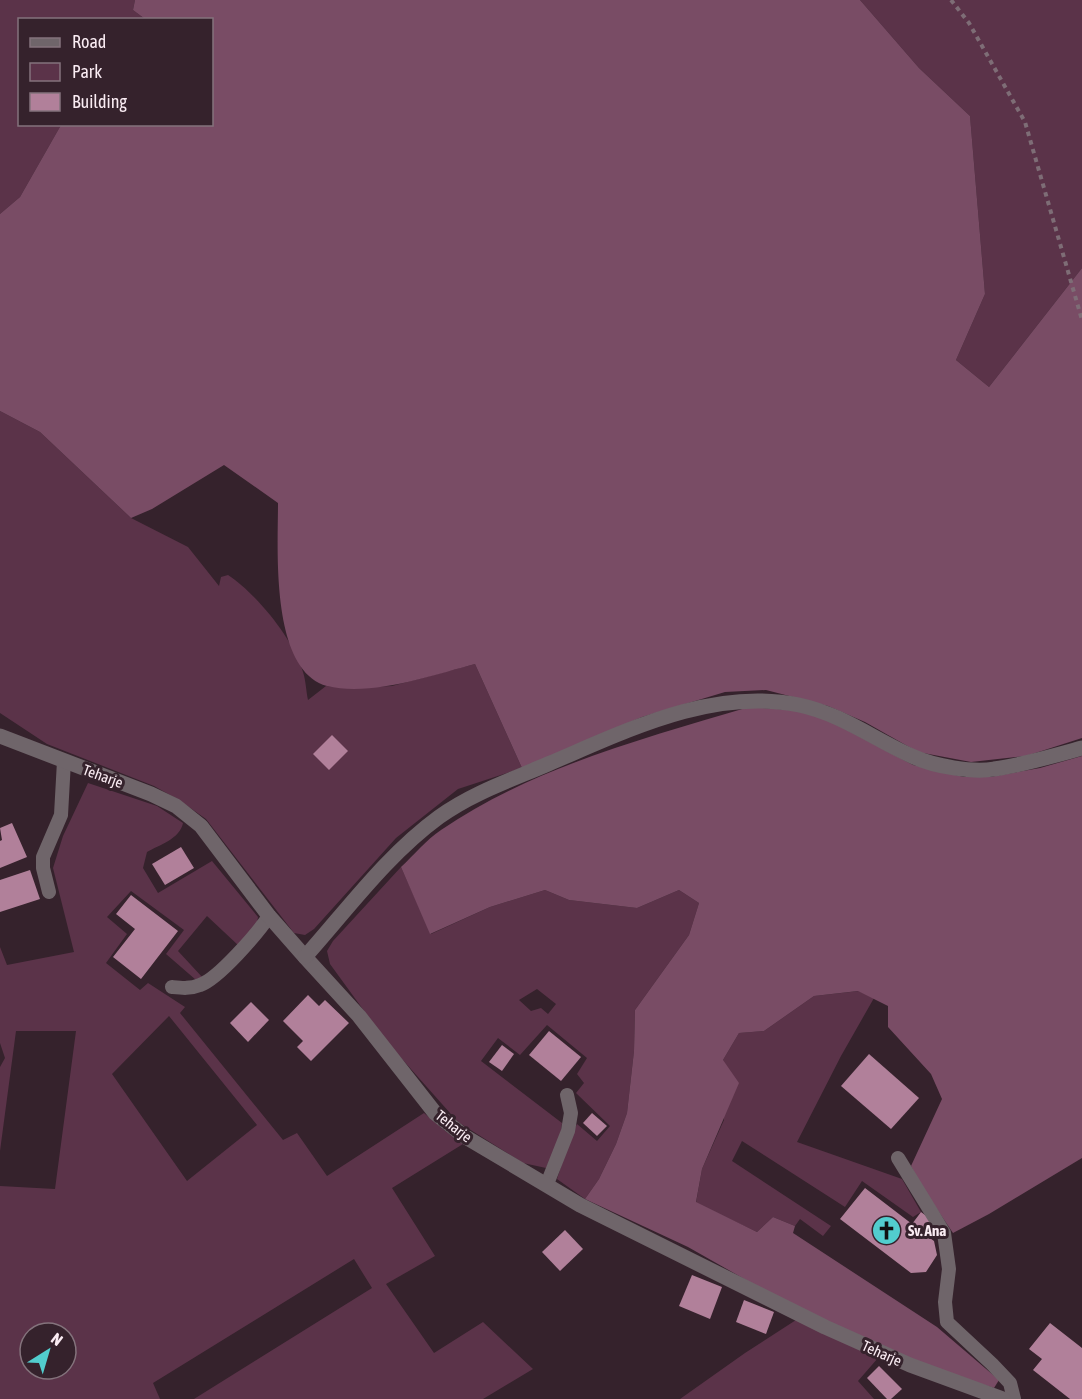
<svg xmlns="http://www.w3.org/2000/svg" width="1082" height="1399" viewBox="0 0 1082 1399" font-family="'Asap Condensed',sans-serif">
	<rect width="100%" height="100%" fill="#35222c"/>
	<g fill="#5b3349" fill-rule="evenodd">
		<polygon points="0,0 135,0 133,10 145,19 20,20 20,124 61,125 20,197 0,214"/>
		<polygon points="860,0 1082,0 1082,268 989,387 956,360 985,294 970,116 919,68"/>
		<path d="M 0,411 L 40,432 L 131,518 L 188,547 L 219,586 L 221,577 L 228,575 C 256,593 294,640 303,672 C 306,681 306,691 308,700 L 326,686 L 351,688 L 392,686 L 475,664 L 522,768 L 458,789 L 396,838 L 314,929 L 305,935 L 294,933 L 206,819 L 179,800 L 154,786 L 47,744 L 0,713 Z"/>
		<path d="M 88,783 L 157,806 L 183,823 C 180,839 159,845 147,852 L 143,868 L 158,893 L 212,861 L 258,917 L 256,928 L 239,946 L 207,916 L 178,951 L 203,978 L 196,980 L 166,954 L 184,930 L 131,891 L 107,917 L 127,934 L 106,963 L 140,990 L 148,983 L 185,1007 L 180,1013 L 283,1140 L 297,1133 L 327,1176 L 424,1113 L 444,1130 L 463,1144 L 392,1188 L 435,1256 L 386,1284 L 434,1353 L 483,1322 L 533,1369 L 483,1399 L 194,1399 L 372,1288 L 354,1259 L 153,1383 L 160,1399 L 0,1399 L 0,1186 L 55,1189 L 76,1031 L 16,1031 L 0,1151 L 0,1067 L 5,1058 L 0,1043 L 0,947 L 7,965 L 74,952 L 53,868 L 63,836 ZM 169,1016 L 257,1125 L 187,1181 L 112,1074 ZM 30,1333 L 66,1333 L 66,1369 L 30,1369 Z"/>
		<path d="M 401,867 L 431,934 L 490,907 L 545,890 L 569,900 L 637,908 L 679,890 L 699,903 L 689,935 L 635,1010 L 634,1051 L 627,1113 L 616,1144 L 599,1179 L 585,1199 L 557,1179 L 572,1133 L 577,1124 L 597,1141 L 610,1126 L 576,1093 L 584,1083 L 577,1074 L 587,1058 L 547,1025 L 520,1055 L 498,1038 L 481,1061 L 562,1123 L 560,1139 L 546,1168 L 523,1163 L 458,1122 L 386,1041 L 330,964 L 327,951 L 333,941 ZM 537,989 L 556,1004 L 548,1014 L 541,1008 L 531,1011 L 519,1000 Z"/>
		<polygon points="859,991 874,998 841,1056 797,1142 902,1179 921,1212 913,1217 862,1181 845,1207 742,1141 732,1161 831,1226 823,1236 800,1219 795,1226 773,1217 757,1232 696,1203 702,1169 724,1120 723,1060 739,1033 764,1031 814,996"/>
		<polygon points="796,1320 878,1358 858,1381 874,1399 680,1399 745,1353"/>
	</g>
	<g fill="#794c65">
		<path d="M 135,0 L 860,0 L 919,68 L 970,116 L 985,294 L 956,360 L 989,387 L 1082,268 L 1082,738 L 1026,756 L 971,762 L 918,752 L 865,722 L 828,706 L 766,690 L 725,692 L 642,717 L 522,768 L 475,664 C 433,675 371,697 327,686 C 270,670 278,549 278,503 L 224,465 L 152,509 L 131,518 L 40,432 L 0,411 L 0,214 L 20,197 L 61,125 L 212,124 L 212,20 L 145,19 L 133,10 Z"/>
		<path d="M 749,707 L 792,710 L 819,715 L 913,765 L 964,777 L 990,777 L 1040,768 L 1082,756 L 1082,1158 L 989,1214 L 953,1233 L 920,1184 L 911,1166 L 942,1099 L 931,1074 L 888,1027 L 888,1006 L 858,991 L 814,996 L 764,1031 L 739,1033 L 723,1060 L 739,1083 L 702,1169 L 696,1202 L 757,1232 L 773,1217 L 795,1226 L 793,1233 L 937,1327 L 999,1380 L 994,1388 L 949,1374 L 871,1343 L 762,1289 L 688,1247 L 585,1199 L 599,1179 L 616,1144 L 627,1113 L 634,1051 L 635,1010 L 689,935 L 699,903 L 679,890 L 637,908 L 569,900 L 545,890 L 490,907 L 430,934 L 401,867 C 414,855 426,840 441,830 C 531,768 645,738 749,707 Z"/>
	</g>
	<g fill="#b1809a">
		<polygon points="332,735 348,751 329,770 313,754"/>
		<polygon points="12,823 27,857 0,868 0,841 2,840 0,828"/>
		<polygon points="181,847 194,868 165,885 152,864"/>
		<polygon points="30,870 40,899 0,912 0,880"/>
		<polygon points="131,895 178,931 141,979 113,957 135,929 116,914"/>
		<polygon points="308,995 319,1006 325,1000 349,1023 311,1061 297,1047 303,1041 283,1021"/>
		<polygon points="251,1002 269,1020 248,1042 230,1023"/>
		<polygon points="549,1031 581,1057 561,1081 529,1055"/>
		<polygon points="502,1045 514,1054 502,1071 489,1062"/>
		<polygon points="869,1054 919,1098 891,1129 841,1086"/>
		<polygon points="592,1113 607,1126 597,1136 583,1123"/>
		<polygon points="865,1188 912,1224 921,1212 936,1223 927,1236 934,1241 937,1255 926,1272 911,1273 840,1219"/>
		<polygon points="565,1230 583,1249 560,1271 542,1252"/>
		<polygon points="692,1275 722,1287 710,1319 679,1306"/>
		<polygon points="744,1300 774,1312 766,1334 736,1322"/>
		<polygon points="1050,1323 1082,1348 1082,1399 1070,1399 1033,1370 1042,1359 1029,1349"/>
		<polygon points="879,1366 902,1389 891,1399 887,1399 867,1378"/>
	</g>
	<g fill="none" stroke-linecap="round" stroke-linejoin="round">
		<polyline stroke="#7e6d76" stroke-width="4" stroke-dasharray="4.5 4.5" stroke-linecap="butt" points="951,0 969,23 1025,122 1082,320"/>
		<g stroke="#6f656a" stroke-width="14">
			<polyline points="49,892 43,868 43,857 61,815 64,761"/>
			<path d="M 172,987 C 182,988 190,989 200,985 C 218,979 258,933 269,916"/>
			<polyline points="898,1158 944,1233 949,1269 945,1302 947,1322 992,1364 1010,1383 1014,1399"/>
			<polyline points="547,1184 568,1131 571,1113 567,1095"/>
		</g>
		<g stroke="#6f656a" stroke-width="15">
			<polyline points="0,736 151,794 176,806 201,826 269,916 305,957 359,1016 435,1113 464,1136 580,1205 825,1327 910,1365 1003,1399"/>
			<path d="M 305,957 C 347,910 387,855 439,817 C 472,793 511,780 548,764 C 626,731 712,687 799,705 C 842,714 875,740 914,757 C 934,766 973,773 994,769 C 1023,765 1053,756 1082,748"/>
		</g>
	</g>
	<defs>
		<symbol id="church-disc" viewBox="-11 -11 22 22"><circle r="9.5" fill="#52cdce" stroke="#35222c"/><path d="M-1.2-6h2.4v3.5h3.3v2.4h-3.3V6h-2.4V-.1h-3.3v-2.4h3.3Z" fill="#111"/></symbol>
	</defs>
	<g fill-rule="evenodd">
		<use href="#church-disc" x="870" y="1214" width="33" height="33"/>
	</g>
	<g text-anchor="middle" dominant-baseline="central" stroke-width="6" stroke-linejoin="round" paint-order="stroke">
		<g font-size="15" fill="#faecf3" stroke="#35222c">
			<text transform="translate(103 776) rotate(20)">Teharje</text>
			<text transform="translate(454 1126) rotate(38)">Teharje</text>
			<text transform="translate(882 1353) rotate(24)">Teharje</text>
		</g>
		<g font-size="15" font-weight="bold" fill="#faecf3" stroke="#35222c" text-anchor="start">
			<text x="908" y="1230">Sv. Ana</text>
		</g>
	</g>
	<rect x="18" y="18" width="195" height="108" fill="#35222c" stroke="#84737c" stroke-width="1.5"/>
	<rect x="30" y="38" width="30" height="9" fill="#6f656a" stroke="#84737c" stroke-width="1.5"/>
	<text x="72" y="48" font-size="18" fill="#faecf3">Road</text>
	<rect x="30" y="63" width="30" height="18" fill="#5b3349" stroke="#84737c" stroke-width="1.5"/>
	<text x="72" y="78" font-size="18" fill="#faecf3">Park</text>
	<rect x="30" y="93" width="30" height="18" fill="#b1809a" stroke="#84737c" stroke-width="1.5"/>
	<text x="72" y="108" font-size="18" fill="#faecf3">Building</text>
	<g transform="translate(48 1351) rotate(37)"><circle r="28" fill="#35222c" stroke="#84737c" stroke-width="1.5"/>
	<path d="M0-4.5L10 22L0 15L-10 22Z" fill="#52cdce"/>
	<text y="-9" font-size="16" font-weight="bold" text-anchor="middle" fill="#faecf3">N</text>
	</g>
</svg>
